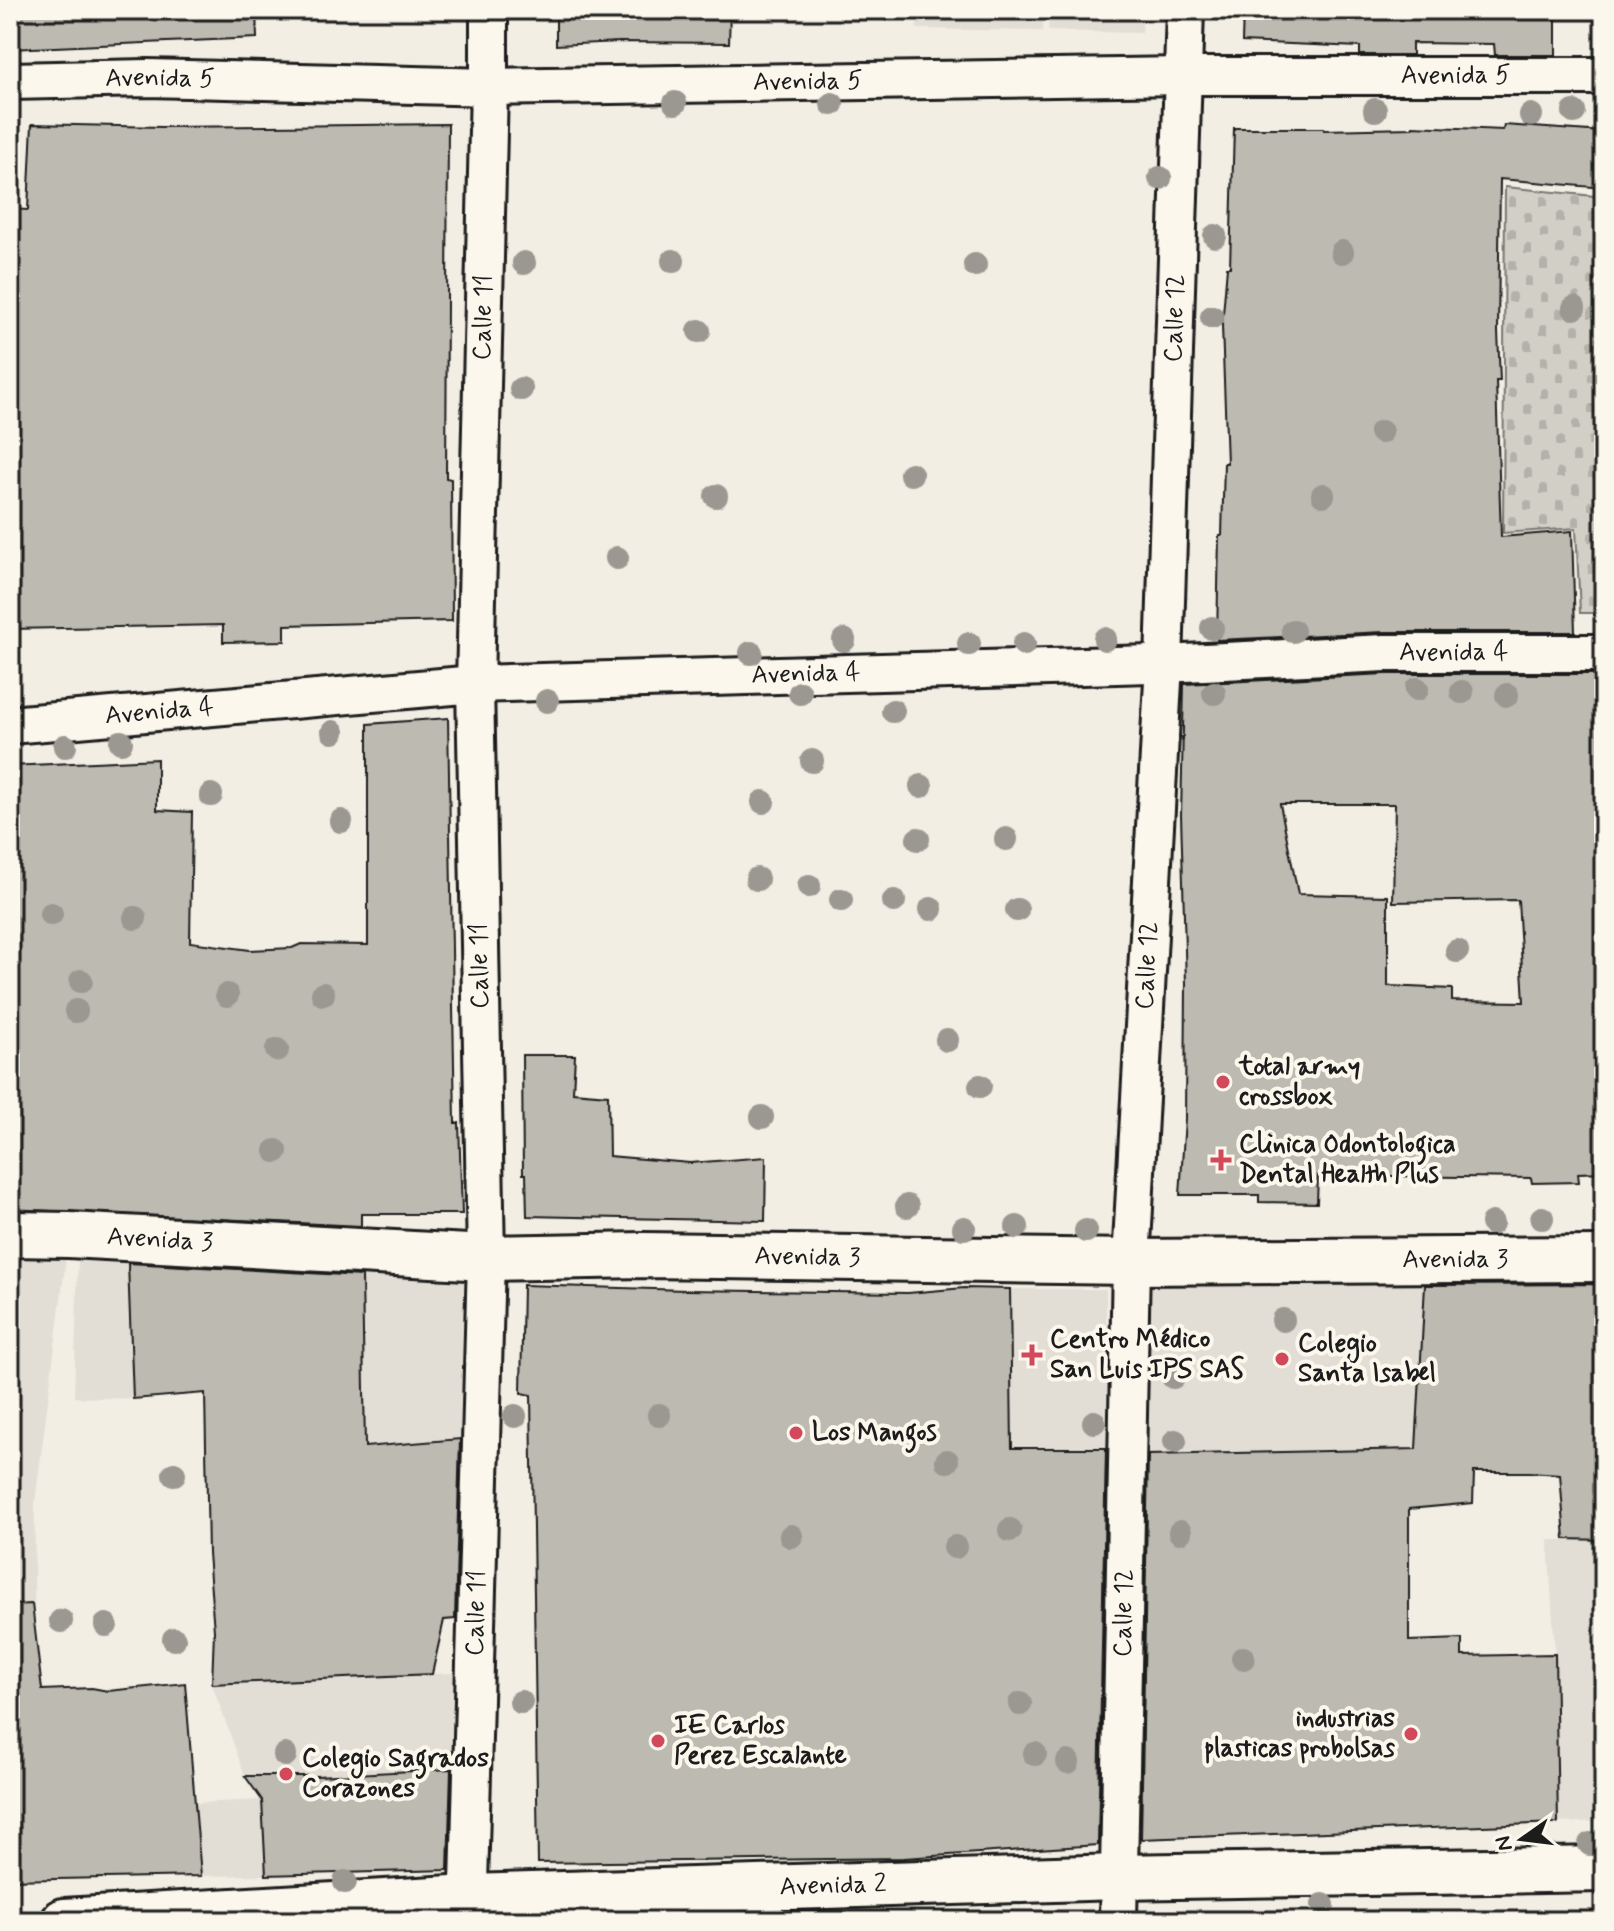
<svg xmlns="http://www.w3.org/2000/svg" width="1614" height="1931" viewBox="0 0 1614 1931" font-family="Mynerve,sans-serif">
	<defs>
		<pattern id="cemetery-stones" width="16" height="16" patternUnits="userSpaceOnUse" patternTransform="scale(2)"><rect width="16" height="16" fill="#d2cfc6"/><path d="M2 7V4a2 2 0 0 1 4 0v3zM10 15v-3a2 2 0 0 1 4 0v3z" fill="#b4b1aa"/></pattern>
	</defs>
	<rect width="100%" height="100%" fill="#f2eee4"/>
	<filter id="ink" filterUnits="userSpaceOnUse"><feTurbulence type="fractalNoise" baseFrequency=".0125" numOctaves="2"/><feDisplacementMap in="SourceGraphic" scale="16" xChannelSelector="R" yChannelSelector="G"/><feConvolveMatrix kernelMatrix="1 2 1 2 8 2 1 2 1" color-interpolation-filters="sRGB"/></filter>
	<g filter="url(#ink)">
		<g fill="#e2ded5">
			<polygon points="917,10 1044,10 1043,31 917,29"/>
			<polygon points="1049,10 1143,10 1142,33 1048,31"/>
			<polygon points="69,1235 35,1503 34,1614 10,1615 10,1241"/>
			<polygon points="78,1260 128,1260 133,1399 74,1397"/>
			<polygon points="1147,1266 1425,1269 1416,1449 1138,1455"/>
			<polygon points="464,1268 460,1439 365,1447 362,1273"/>
			<polygon points="1010,1289 1106,1289 1107,1448 989,1448 1011,1421"/>
			<polygon points="1548,1540 1604,1540 1604,1821 1558,1823 1555,1654"/>
			<polygon points="455,1673 452,1769 316,1776 245,1776 212,1684"/>
			<polygon points="262,1800 266,1875 201,1876 195,1803"/>
		</g>
		<polygon fill="url(#cemetery-stones)" stroke="#777671" stroke-width="2" points="1505,187 1604,197 1604,613 1580,613 1576,528 1503,533"/>
		<g fill="#bdbab1" stroke="#1c1c1c" stroke-width="2" fill-rule="evenodd">
			<polygon points="10,10 256,10 257,38 10,49"/>
			<polygon points="556,10 730,10 729,43 620,42 556,45"/>
			<polygon points="1243,10 1556,10 1556,55 1495,55 1494,44 1412,43 1412,55 1360,55 1360,47 1242,42"/>
			<polygon points="32,124 162,127 448,124 446,478 451,479 452,621 285,625 285,641 223,642 223,625 10,629 10,209 28,210"/>
			<polygon points="1504,125 1603,132 1604,188 1500,179 1498,331 1500,381 1496,381 1501,537 1572,531 1575,632 1384,632 1217,640 1219,535 1222,535 1224,463 1227,463 1222,326 1227,267 1230,267 1234,128 1324,128 1324,130 1412,128 1413,126 1503,130"/>
			<path d="M 1386,674 L 1604,674 L 1604,1172 L 1578,1173 L 1579,1182 L 1532,1183 L 1531,1178 L 1318,1175 L 1317,1203 L 1259,1202 L 1259,1195 L 1180,1195 L 1185,1119 L 1186,984 L 1181,815 L 1184,684 ZM 1280,804 L 1395,804 L 1393,902 L 1518,900 L 1524,1002 L 1452,1001 L 1452,989 L 1388,986 L 1388,896 L 1298,894 Z"/>
			<polygon points="448,718 455,1123 459,1123 462,1214 361,1214 361,1226 10,1209 10,766 157,759 157,810 192,812 190,942 250,950 292,948 301,944 368,945 368,724"/>
			<polygon points="522,1055 575,1055 573,1092 608,1095 609,1156 690,1163 766,1157 765,1221 527,1216 526,1174 523,1174"/>
			<polygon points="128,1263 362,1276 365,1447 460,1439 455,1619 444,1620 432,1674 212,1684 214,1631 208,1553 205,1393 133,1399"/>
			<polygon points="1604,1284 1604,1540 1565,1539 1560,1474 1529,1472 1474,1472 1473,1503 1409,1509 1409,1641 1462,1639 1462,1656 1555,1654 1558,1823 1141,1839 1148,1455 1416,1449 1425,1285"/>
			<polygon points="523,1285 686,1290 908,1293 964,1288 1010,1289 1012,1448 1106,1448 1098,1845 904,1858 538,1863 531,1395 521,1393"/>
			<polygon points="32,1604 42,1690 92,1688 108,1691 185,1683 201,1876 10,1880 10,1605"/>
			<polygon points="451,1769 448,1870 266,1875 262,1800 245,1776 316,1776"/>
		</g>
		<g fill="none" stroke-linecap="round" stroke-linejoin="round">
			<defs>
				<g id="street">
					<path id="s1" d="M 10,81 L 148,78 L 489,87 L 1183,76 L 1604,76"/>
					<path id="s2" d="M 10,725 L 475,684 L 1184,663 L 1385,653 L 1604,653"/>
					<path id="s3" d="M 468,1921 L 486,1258 L 475,684 L 489,87 L 489,10"/>
					<path id="s4" d="M 1118,1921 L 1131,1262 L 1164,663 L 1185,10"/>
				</g>
				<g id="secondary">
					<path id="s5" d="M 10,1234 L 69,1235 L 486,1258 L 644,1255 L 1131,1262 L 1604,1259"/>
					<path id="s6" d="M 64,1921 L 469,1897 L 1118,1877 L 1604,1869"/>
				</g>
			</defs>
			<use href="#street" stroke="#1c1c1c" stroke-width="42"/>
			<use href="#secondary" stroke="#1c1c1c" stroke-width="50"/>
			<use href="#street" stroke="#fbf7ec" stroke-width="36"/>
			<use href="#secondary" stroke="#fbf7ec" stroke-width="44"/>
		</g>
		<g fill="#9b9892">
			<circle cx="675" cy="103" r="12"/>
			<circle cx="832" cy="104" r="12"/>
			<circle cx="1375" cy="110" r="12"/>
			<circle cx="1574" cy="112" r="12"/>
			<circle cx="1531" cy="115" r="12"/>
			<circle cx="1160" cy="178" r="12"/>
			<circle cx="1215" cy="236" r="12"/>
			<circle cx="1342" cy="252" r="12"/>
			<circle cx="673" cy="261" r="12"/>
			<circle cx="524" cy="263" r="12"/>
			<circle cx="975" cy="265" r="12"/>
			<circle cx="1574" cy="308" r="12"/>
			<circle cx="1212" cy="317" r="12"/>
			<circle cx="699" cy="331" r="12"/>
			<circle cx="521" cy="389" r="12"/>
			<circle cx="1381" cy="432" r="12"/>
			<circle cx="911" cy="474" r="12"/>
			<circle cx="1323" cy="495" r="12"/>
			<circle cx="716" cy="496" r="12"/>
			<circle cx="617" cy="558" r="12"/>
			<circle cx="1212" cy="628" r="12"/>
			<circle cx="1293" cy="631" r="12"/>
			<circle cx="1105" cy="639" r="12"/>
			<circle cx="844" cy="640" r="12"/>
			<circle cx="969" cy="644" r="12"/>
			<circle cx="1024" cy="644" r="12"/>
			<circle cx="751" cy="653" r="12"/>
			<circle cx="1417" cy="689" r="12"/>
			<circle cx="1462" cy="692" r="12"/>
			<circle cx="800" cy="693" r="12"/>
			<circle cx="1214" cy="693" r="12"/>
			<circle cx="1507" cy="695" r="12"/>
			<circle cx="547" cy="701" r="12"/>
			<circle cx="893" cy="711" r="12"/>
			<circle cx="333" cy="732" r="12"/>
			<circle cx="121" cy="742" r="12"/>
			<circle cx="65" cy="746" r="12"/>
			<circle cx="812" cy="761" r="12"/>
			<circle cx="921" cy="786" r="12"/>
			<circle cx="211" cy="795" r="12"/>
			<circle cx="763" cy="802" r="12"/>
			<circle cx="341" cy="821" r="12"/>
			<circle cx="918" cy="839" r="12"/>
			<circle cx="1006" cy="839" r="12"/>
			<circle cx="757" cy="879" r="12"/>
			<circle cx="809" cy="886" r="12"/>
			<circle cx="841" cy="900" r="12"/>
			<circle cx="894" cy="901" r="12"/>
			<circle cx="931" cy="909" r="12"/>
			<circle cx="1017" cy="910" r="12"/>
			<circle cx="51" cy="914" r="12"/>
			<circle cx="135" cy="918" r="12"/>
			<circle cx="1457" cy="951" r="12"/>
			<circle cx="81" cy="981" r="12"/>
			<circle cx="323" cy="994" r="12"/>
			<circle cx="227" cy="995" r="12"/>
			<circle cx="76" cy="1011" r="12"/>
			<circle cx="947" cy="1040" r="12"/>
			<circle cx="277" cy="1050" r="12"/>
			<circle cx="980" cy="1086" r="12"/>
			<circle cx="762" cy="1117" r="12"/>
			<circle cx="276" cy="1151" r="12"/>
			<circle cx="907" cy="1206" r="12"/>
			<circle cx="1542" cy="1218" r="12"/>
			<circle cx="1492" cy="1223" r="12"/>
			<circle cx="1017" cy="1227" r="12"/>
			<circle cx="964" cy="1228" r="12"/>
			<circle cx="1086" cy="1231" r="12"/>
			<circle cx="1283" cy="1320" r="12"/>
			<circle cx="1173" cy="1377" r="12"/>
			<circle cx="659" cy="1415" r="12"/>
			<circle cx="515" cy="1416" r="12"/>
			<circle cx="1094" cy="1422" r="12"/>
			<circle cx="1175" cy="1441" r="12"/>
			<circle cx="947" cy="1461" r="12"/>
			<circle cx="174" cy="1474" r="12"/>
			<circle cx="1010" cy="1530" r="12"/>
			<circle cx="1180" cy="1532" r="12"/>
			<circle cx="791" cy="1536" r="12"/>
			<circle cx="955" cy="1547" r="12"/>
			<circle cx="61" cy="1621" r="12"/>
			<circle cx="106" cy="1625" r="12"/>
			<circle cx="174" cy="1639" r="12"/>
			<circle cx="1243" cy="1658" r="12"/>
			<circle cx="521" cy="1702" r="12"/>
			<circle cx="1020" cy="1704" r="12"/>
			<circle cx="1035" cy="1754" r="12"/>
			<circle cx="285" cy="1755" r="12"/>
			<circle cx="1068" cy="1762" r="12"/>
			<circle cx="1590" cy="1844" r="12"/>
			<circle cx="345" cy="1882" r="12"/>
			<circle cx="1323" cy="1905" r="12"/>
		</g>
	</g>
	<g fill="#d1495b" stroke="#fbf7ec" stroke-width="3">
		<circle cx="1223" cy="1082" r="8"/>
		<path d="M1217 1148h8v8h8v8h-8v8h-8v-8h-8v-8h8z"/>
		<path d="M1028 1343h8v8h8v8h-8v8h-8v-8h-8v-8h8z"/>
		<circle cx="1282" cy="1359" r="8"/>
		<circle cx="796" cy="1433" r="8"/>
		<circle cx="1411" cy="1734" r="8"/>
		<circle cx="658" cy="1741" r="8"/>
		<circle cx="286" cy="1774" r="8"/>
	</g>
	<g text-anchor="middle" dominant-baseline="central" stroke-width="8" stroke-linejoin="round" paint-order="stroke">
		<g font-size="26" fill="#1c1c1c" stroke="#fbf7ec">
			<text stroke="none"><textPath href="#s1" startOffset="1446">Avenida 5</textPath></text>
			<text stroke="none"><textPath href="#s1" startOffset="150">Avenida 5</textPath></text>
			<text stroke="none"><textPath href="#s1" startOffset="798">Avenida 5</textPath></text>
			<text stroke="none"><textPath href="#s3" startOffset="1604">Calle 11</textPath></text>
			<text stroke="none"><textPath href="#s4" startOffset="1604">Calle 12</textPath></text>
			<text stroke="none"><textPath href="#s2" startOffset="1446">Avenida 4</textPath></text>
			<text stroke="none"><textPath href="#s2" startOffset="798">Avenida 4</textPath></text>
			<text stroke="none"><textPath href="#s2" startOffset="150">Avenida 4</textPath></text>
			<text stroke="none"><textPath href="#s4" startOffset="956">Calle 12</textPath></text>
			<text transform="translate(480 966) rotate(-91)">Calle 11</text>
			<text stroke="none"><textPath href="#s5" startOffset="150">Avenida 3</textPath></text>
			<text stroke="none"><textPath href="#s5" startOffset="798">Avenida 3</textPath></text>
			<text stroke="none"><textPath href="#s5" startOffset="1446">Avenida 3</textPath></text>
			<text stroke="none"><textPath href="#s3" startOffset="308">Calle 11</textPath></text>
			<text stroke="none"><textPath href="#s4" startOffset="308">Calle 12</textPath></text>
			<text stroke="none"><textPath href="#s6" startOffset="770">Avenida 2</textPath></text>
		</g>
		<g font-size="26" font-weight="bold" fill="#1c1c1c" stroke="#fbf7ec" text-anchor="start">
			<text x="1239" y="1067">total army<tspan x="1239" dy="30">crossbox</tspan></text>
			<text x="1239" y="1145">Clinica Odontologica<tspan x="1239" dy="30">Dental Health Plus</tspan></text>
			<text x="1050" y="1340">Centro Médico<tspan x="1050" dy="30">San Luis IPS SAS</tspan></text>
			<text x="1298" y="1344">Colegio<tspan x="1298" dy="30">Santa Isabel</tspan></text>
			<text x="812" y="1433">Los Mangos</text>
			<text x="1395" y="1719" text-anchor="end">industrias<tspan x="1395" dy="30">plasticas probolsas</tspan></text>
			<text x="674" y="1726">IE Carlos<tspan x="674" dy="30">Perez Escalante</tspan></text>
			<text x="302" y="1759">Colegio Sagrados<tspan x="302" dy="30">Corazones</tspan></text>
		</g>
	</g>
	<rect width="1614" height="1931" fill="none" stroke="#fbf7ec" stroke-width="40"/>
	<rect x="20" y="20" width="1574" height="1891" fill="none" stroke="#1c1c1c" stroke-width="3" filter="url(#ink)"/>
	<g transform="translate(1522 1839) rotate(256)" stroke="#fbf7ec" stroke-width="6" paint-order="stroke">
	<path d="M0-6L14 30L0 20L-14 30Z" fill="#1c1c1c"/>
	<text y="-12" font-size="22" font-weight="bold" text-anchor="middle" fill="#1c1c1c">N</text>
	</g>
</svg>
